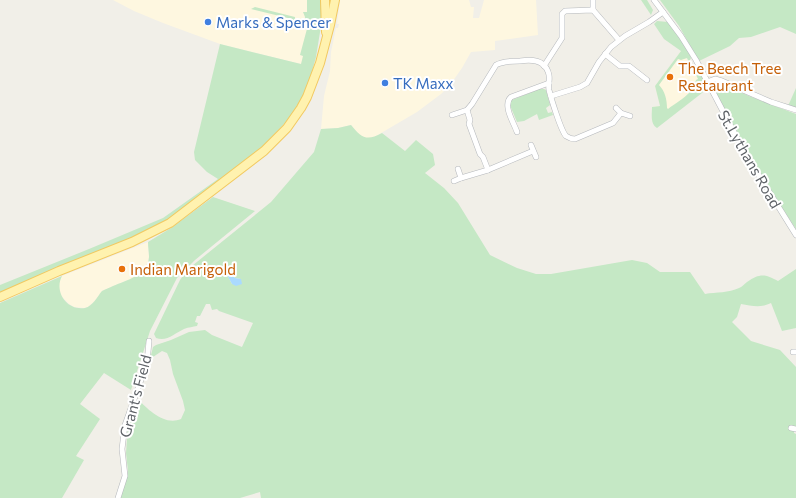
<svg xmlns="http://www.w3.org/2000/svg" width="796" height="498" viewBox="0 0 796 498" font-family="Commissioner,sans-serif">
	<rect width="100%" height="100%" fill="#f1efe8"/>
	<g fill="#fef7e0">
		<polygon points="113,0 315,0 309,66 220,44 163,23 134,11"/>
		<polygon points="340,0 469,0 471,7 474,7 473,18 479,18 484,0 536,0 538,35 495,41 495,50 471,52 462,68 450,85 441,94 417,112 376,136 371,138 366,138 359,135 351,125 338,128 321,129 324,96 330,71 331,52 336,28 338,28 339,24 337,24"/>
		<polygon points="681,51 684,54 703,87 655,126 652,120 652,107 660,106 655,86"/>
		<polygon points="148,242 149,257 148,262 142,271 130,280 125,281 102,291 95,301 88,307 84,308 74,307 69,304 61,296 59,290 59,282 62,276"/>
	</g>
	<g fill="#c5e8c5" fill-rule="evenodd">
		<polygon points="307,0 322,0 321,26 316,57 309,83 300,102 287,121 262,147 169,220 137,236 0,294 0,285 89,249 163,218 218,179 207,172 195,160 194,152 220,44 301,64 303,56 300,55 308,25 304,25 305,17 303,12 307,12"/>
		<polygon points="641,0 647,0 653,10 651,15"/>
		<polygon points="660,0 796,0 796,34 780,27 751,37 739,38 730,46 699,61 679,26"/>
		<polygon points="255,7 295,17 295,22 292,19 251,9"/>
		<path d="M 657,21 L 668,22 L 687,48 L 691,58 L 689,62 L 687,58 L 681,60 L 678,59 L 659,85 C 665,91 667,100 667,108 L 668,109 C 680,100 692,95 696,80 L 698,79 L 692,66 L 695,66 L 698,68 L 707,87 L 702,93 L 657,128 C 650,124 652,114 652,107 L 660,106 L 655,86 L 681,51 L 664,39 L 654,24 Z"/>
		<polygon points="720,83 749,96 796,114 796,229 759,173 715,91 715,85"/>
		<polygon points="796,88 796,107 788,106"/>
		<polygon points="539,89 544,89 546,90 550,105 546,108 548,113 552,112 553,115 539,120 537,114 524,121 517,122 509,103 512,100"/>
		<path d="M 351,125 C 361,137 366,142 382,133 L 405,151 L 416,140 L 433,154 L 435,165 L 425,173 L 444,188 L 458,203 L 490,255 L 517,268 L 536,274 L 551,274 L 632,260 L 647,263 L 660,272 L 690,272 L 705,294 C 716,292 729,293 739,288 C 742,287 744,284 747,282 C 760,273 765,274 778,281 L 796,269 L 796,328 L 782,331 L 771,303 C 761,308 752,306 741,304 L 737,317 L 732,322 L 751,341 L 780,350 L 796,367 L 796,426 L 794,426 L 794,433 L 796,434 L 796,498 L 261,498 L 260,492 L 240,498 L 120,498 L 128,471 L 126,453 L 128,425 L 133,410 L 138,399 C 148,410 165,426 181,419 L 185,410 L 183,401 L 173,374 L 170,360 L 167,353 L 162,351 L 150,359 L 153,347 L 156,345 L 171,340 L 189,332 L 205,330 L 212,335 L 242,347 L 253,323 L 219,311 L 217,309 L 212,310 L 210,304 L 206,304 L 200,316 L 197,316 L 195,322 L 198,323 L 197,326 C 193,327 189,327 184,329 C 175,333 167,342 156,338 L 154,334 L 180,280 L 187,270 L 271,202 L 314,152 L 321,129 L 338,128 ZM 228,272 L 235,278 L 241,279 L 232,284 L 226,273 Z"/>
		<path d="M 213,197 L 255,211 L 195,260 L 177,278 L 150,331 L 131,390 L 104,373 L 80,404 L 100,419 L 76,456 L 84,460 L 62,498 L 0,498 L 0,303 L 62,276 C 54,291 66,311 85,308 C 93,306 97,297 102,291 C 105,289 110,288 113,286 C 127,280 148,275 149,257 C 149,252 148,247 148,242 L 171,228 Z"/>
	</g>
	<polygon fill="#aadaff" points="228,272 235,278 241,279 242,284 236,286 232,284 226,273"/>
	<g fill="none" stroke-linecap="round" stroke-linejoin="round">
		<defs>
			<g id="minor">
				<polyline points="593,0 593,10"/>
				<polyline points="654,0 681,36 696,60 745,153 796,235"/>
				<polyline points="605,54 620,66 629,66 647,80"/>
				<polyline points="544,66 562,38 562,14 565,11 593,10 619,40"/>
				<polyline points="707,82 715,79 722,81 771,102 796,110"/>
				<polyline points="551,96 580,87 587,83 599,62 611,47 625,36 649,22 663,12"/>
				<polyline points="616,108 621,113 630,116"/>
				<path d="M 452,115 L 467,110 L 472,104 L 496,65 C 502,61 512,61 520,61 C 532,59 546,60 549,75 C 550,80 548,85 549,90 C 551,98 561,131 566,136 C 569,138 571,139 575,139 L 613,123 L 621,113"/>
				<path d="M 517,132 C 514,123 502,105 511,97 L 549,83"/>
				<polyline points="531,145 536,157"/>
				<polyline points="488,170 533,151"/>
				<polyline points="461,178 488,170 483,157 480,154 469,124 470,120 467,110"/>
				<polyline points="454,181 461,178 458,169"/>
				<polyline points="793,352 796,352"/>
				<polyline points="791,428 796,429"/>
				<polyline points="118,498 125,476 122,449 125,425 147,363 149,341"/>
			</g>
			<g id="primary">
				<polyline points="325,0 326,32"/>
				<polyline points="0,297 59,271 132,242 170,223 264,151 287,128 301,108 307,97 320,63 330,25 335,0"/>
			</g>
		</defs>
		<use href="#minor" stroke="#b5b8bc" stroke-width="6"/>
		<use href="#primary" stroke="#f2c960" stroke-width="10"/>
		<use href="#minor" stroke="#fff" stroke-width="5"/>
		<use href="#primary" stroke="#fff2af" stroke-width="8"/>
	</g>
	<g fill="#3f7fe0" stroke="#fff" stroke-width="1.5">
		<circle cx="208" cy="22" r="4"/>
		<circle cx="385" cy="83" r="4"/>
	</g>
	<g fill="#e8710a" stroke="#fff" stroke-width="1.5">
		<circle cx="670" cy="77" r="4"/>
		<circle cx="122" cy="269" r="4"/>
	</g>
	<g text-anchor="middle" dominant-baseline="central" stroke-width="4" stroke-linejoin="round" paint-order="stroke">
		<g font-size="15" fill="#366cbe" stroke="#fff" text-anchor="start">
			<text x="216" y="22">Marks &amp; Spencer</text>
			<text x="393" y="83">TK Maxx</text>
		</g>
		<g font-size="15" fill="#c56008" stroke="#fff" text-anchor="start">
			<text x="678" y="68">The Beech Tree<tspan x="678" dy="17">Restaurant</tspan></text>
			<text x="130" y="269">Indian Marigold</text>
		</g>
		<g font-size="15" fill="#5f6368" stroke="#fff">
			<text transform="translate(750 159) rotate(60)">St.Lythans Road</text>
			<text transform="translate(135 396) rotate(-75)">Grant's Field</text>
		</g>
	</g>
</svg>
